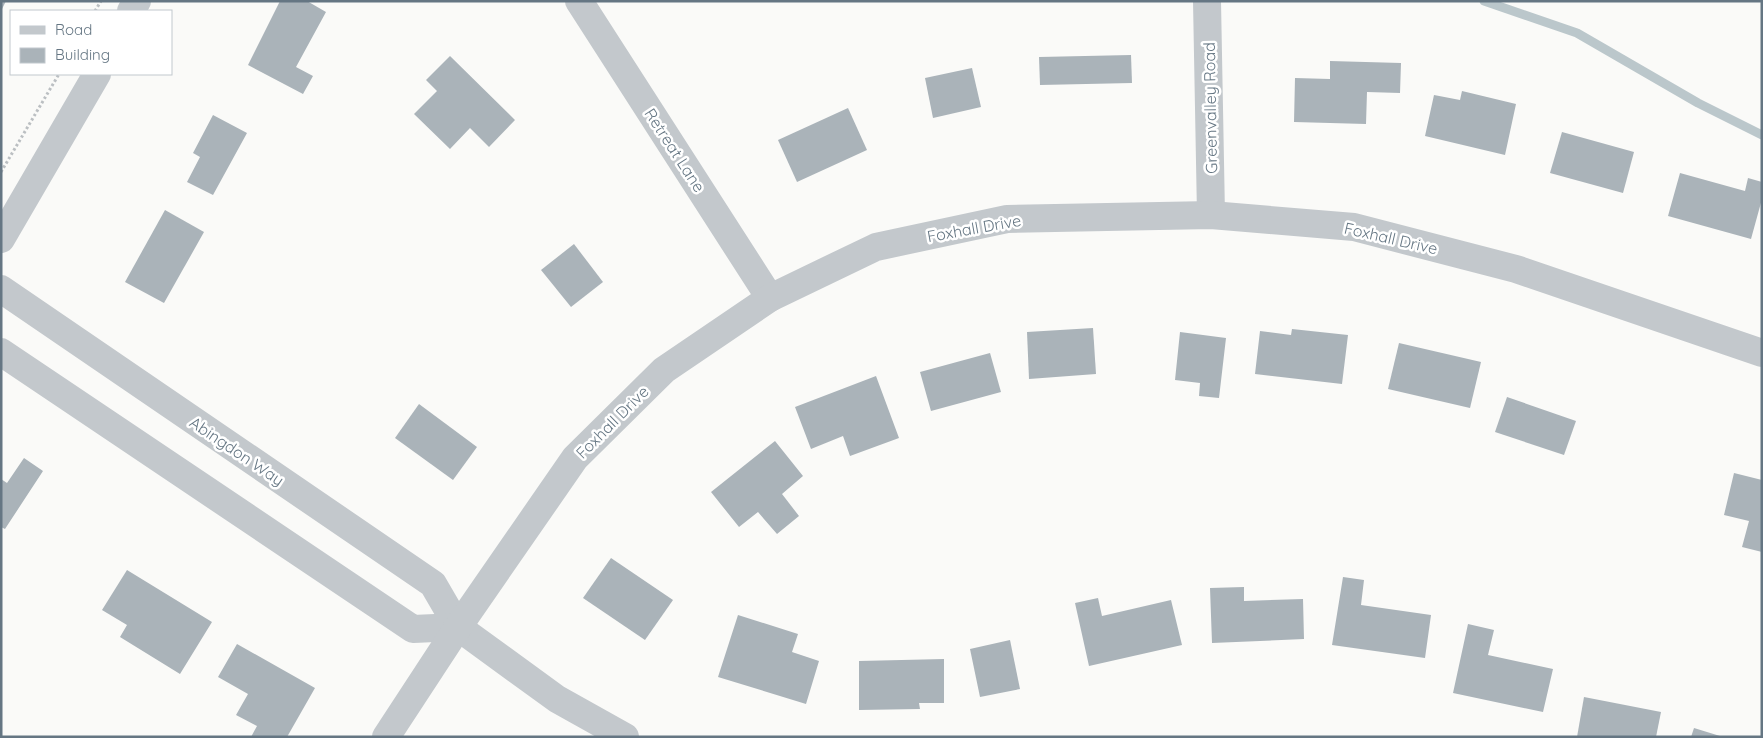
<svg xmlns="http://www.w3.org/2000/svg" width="1763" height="738" viewBox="0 0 1763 738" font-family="Quicksand,sans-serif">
	<rect width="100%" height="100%" fill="#fafaf8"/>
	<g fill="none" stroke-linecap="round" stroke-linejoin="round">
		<polyline stroke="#bbc7cb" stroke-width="9" points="1484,1 1577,33 1698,103 1762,135"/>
	</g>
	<g fill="#aab3b9">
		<polygon points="1,1 6,1 1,11"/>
		<polygon points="280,1 307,1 326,12 296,67 313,76 303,94 248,65"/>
		<polygon points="1131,55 1132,83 1040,85 1039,57"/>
		<polygon points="450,56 515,120 489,147 470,128 450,149 414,114 437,91 426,80"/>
		<polygon points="1330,61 1401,63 1400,93 1367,92 1366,124 1294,122 1295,78 1330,79"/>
		<polygon points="972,68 981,107 933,118 925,78"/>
		<polygon points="1462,91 1516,104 1505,155 1425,136 1434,95 1460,100"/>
		<polygon points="848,108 867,150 797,182 778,140"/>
		<polygon points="213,115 247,133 213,195 187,182 200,157 193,153"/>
		<polygon points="1562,132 1634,152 1623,193 1550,173"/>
		<polygon points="1680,173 1745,191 1748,178 1762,182 1762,199 1751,239 1668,216"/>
		<polygon points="165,210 204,232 164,303 125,282"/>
		<polygon points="574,244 603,282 571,307 541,270"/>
		<polygon points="1093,328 1096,374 1029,379 1027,332"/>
		<polygon points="1292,329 1348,335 1342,384 1255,374 1260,331 1291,335"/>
		<polygon points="1180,332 1226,338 1219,398 1199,396 1200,383 1175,380"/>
		<polygon points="1399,343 1481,362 1470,408 1388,389"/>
		<polygon points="990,353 1001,392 931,411 920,372"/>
		<polygon points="876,376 899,438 850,456 843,436 811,449 795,407"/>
		<polygon points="1507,397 1576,421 1564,455 1495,432"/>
		<polygon points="419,404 477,447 453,480 395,438"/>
		<polygon points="775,441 803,476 782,494 799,516 777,534 758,512 739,527 711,492"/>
		<polygon points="24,458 43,471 5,529 1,527 1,479 7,483"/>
		<polygon points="1734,473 1762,480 1762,552 1742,547 1749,521 1724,515"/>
		<polygon points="611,558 673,600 645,640 583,598"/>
		<polygon points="127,570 212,622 180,674 120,637 127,625 102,610"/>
		<polygon points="1343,577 1364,580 1361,605 1431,615 1425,658 1332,645"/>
		<polygon points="1244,587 1244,601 1303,599 1304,639 1212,643 1210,588"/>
		<polygon points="1098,598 1102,616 1171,600 1182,645 1089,666 1075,603"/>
		<polygon points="738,615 798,634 792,652 819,661 806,704 718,677"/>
		<polygon points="1468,624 1494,630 1488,655 1553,669 1543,712 1453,693"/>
		<polygon points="1010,640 1020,689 980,697 970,649"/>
		<polygon points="237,644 315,688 287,737 251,737 257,726 236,715 248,694 218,677"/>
		<polygon points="944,659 944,703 919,703 920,709 859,710 859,661"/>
		<polygon points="1584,697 1661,712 1656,737 1577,737"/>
		<polygon points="1694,728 1720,736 1720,737 1691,737"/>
	</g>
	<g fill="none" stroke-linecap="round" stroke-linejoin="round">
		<g stroke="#bbbfc2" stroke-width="3" stroke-dasharray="2.5 2.5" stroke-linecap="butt">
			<polyline points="95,11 101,1"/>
			<polyline points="1,172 59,74"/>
		</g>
		<g stroke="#c3c8cc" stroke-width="28">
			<polyline points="579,1 770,298"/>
			<polyline points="1207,1 1211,215"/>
			<polyline points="1,289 433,584 458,627 557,699 625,737"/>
			<polyline points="1,352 413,629 458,627"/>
			<polyline points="386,737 458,627 575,458 664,370 770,298 876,247 1007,219 1211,215 1354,227 1516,269 1762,353"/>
		</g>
		<g stroke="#c3c8cc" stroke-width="28">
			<polyline points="131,11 137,1"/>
			<polyline points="1,239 97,74"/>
		</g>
	</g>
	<g text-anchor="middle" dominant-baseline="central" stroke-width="5" stroke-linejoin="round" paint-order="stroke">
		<g font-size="16" fill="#657683" stroke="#fff">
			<text transform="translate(1210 108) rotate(-91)">Greenvalley Road</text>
			<text transform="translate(675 150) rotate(57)">Retreat Lane</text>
			<text transform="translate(974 228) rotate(-10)">Foxhall Drive</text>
			<text transform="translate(1391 238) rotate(13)">Foxhall Drive</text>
			<text transform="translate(612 422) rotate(-45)">Foxhall Drive</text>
			<text transform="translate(237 451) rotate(34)">Abingdon Way</text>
		</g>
	</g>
	<rect width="1763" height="738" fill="none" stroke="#657683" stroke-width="5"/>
	<rect x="10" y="10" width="162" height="65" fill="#ffffff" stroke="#c1c8cd"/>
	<rect x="20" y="26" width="25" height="8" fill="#c3c8cc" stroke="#c1c8cd"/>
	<text x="55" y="35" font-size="15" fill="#657683">Road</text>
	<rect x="20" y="48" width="25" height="15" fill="#aab3b9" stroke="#c1c8cd"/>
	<text x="55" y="60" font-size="15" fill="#657683">Building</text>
</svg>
